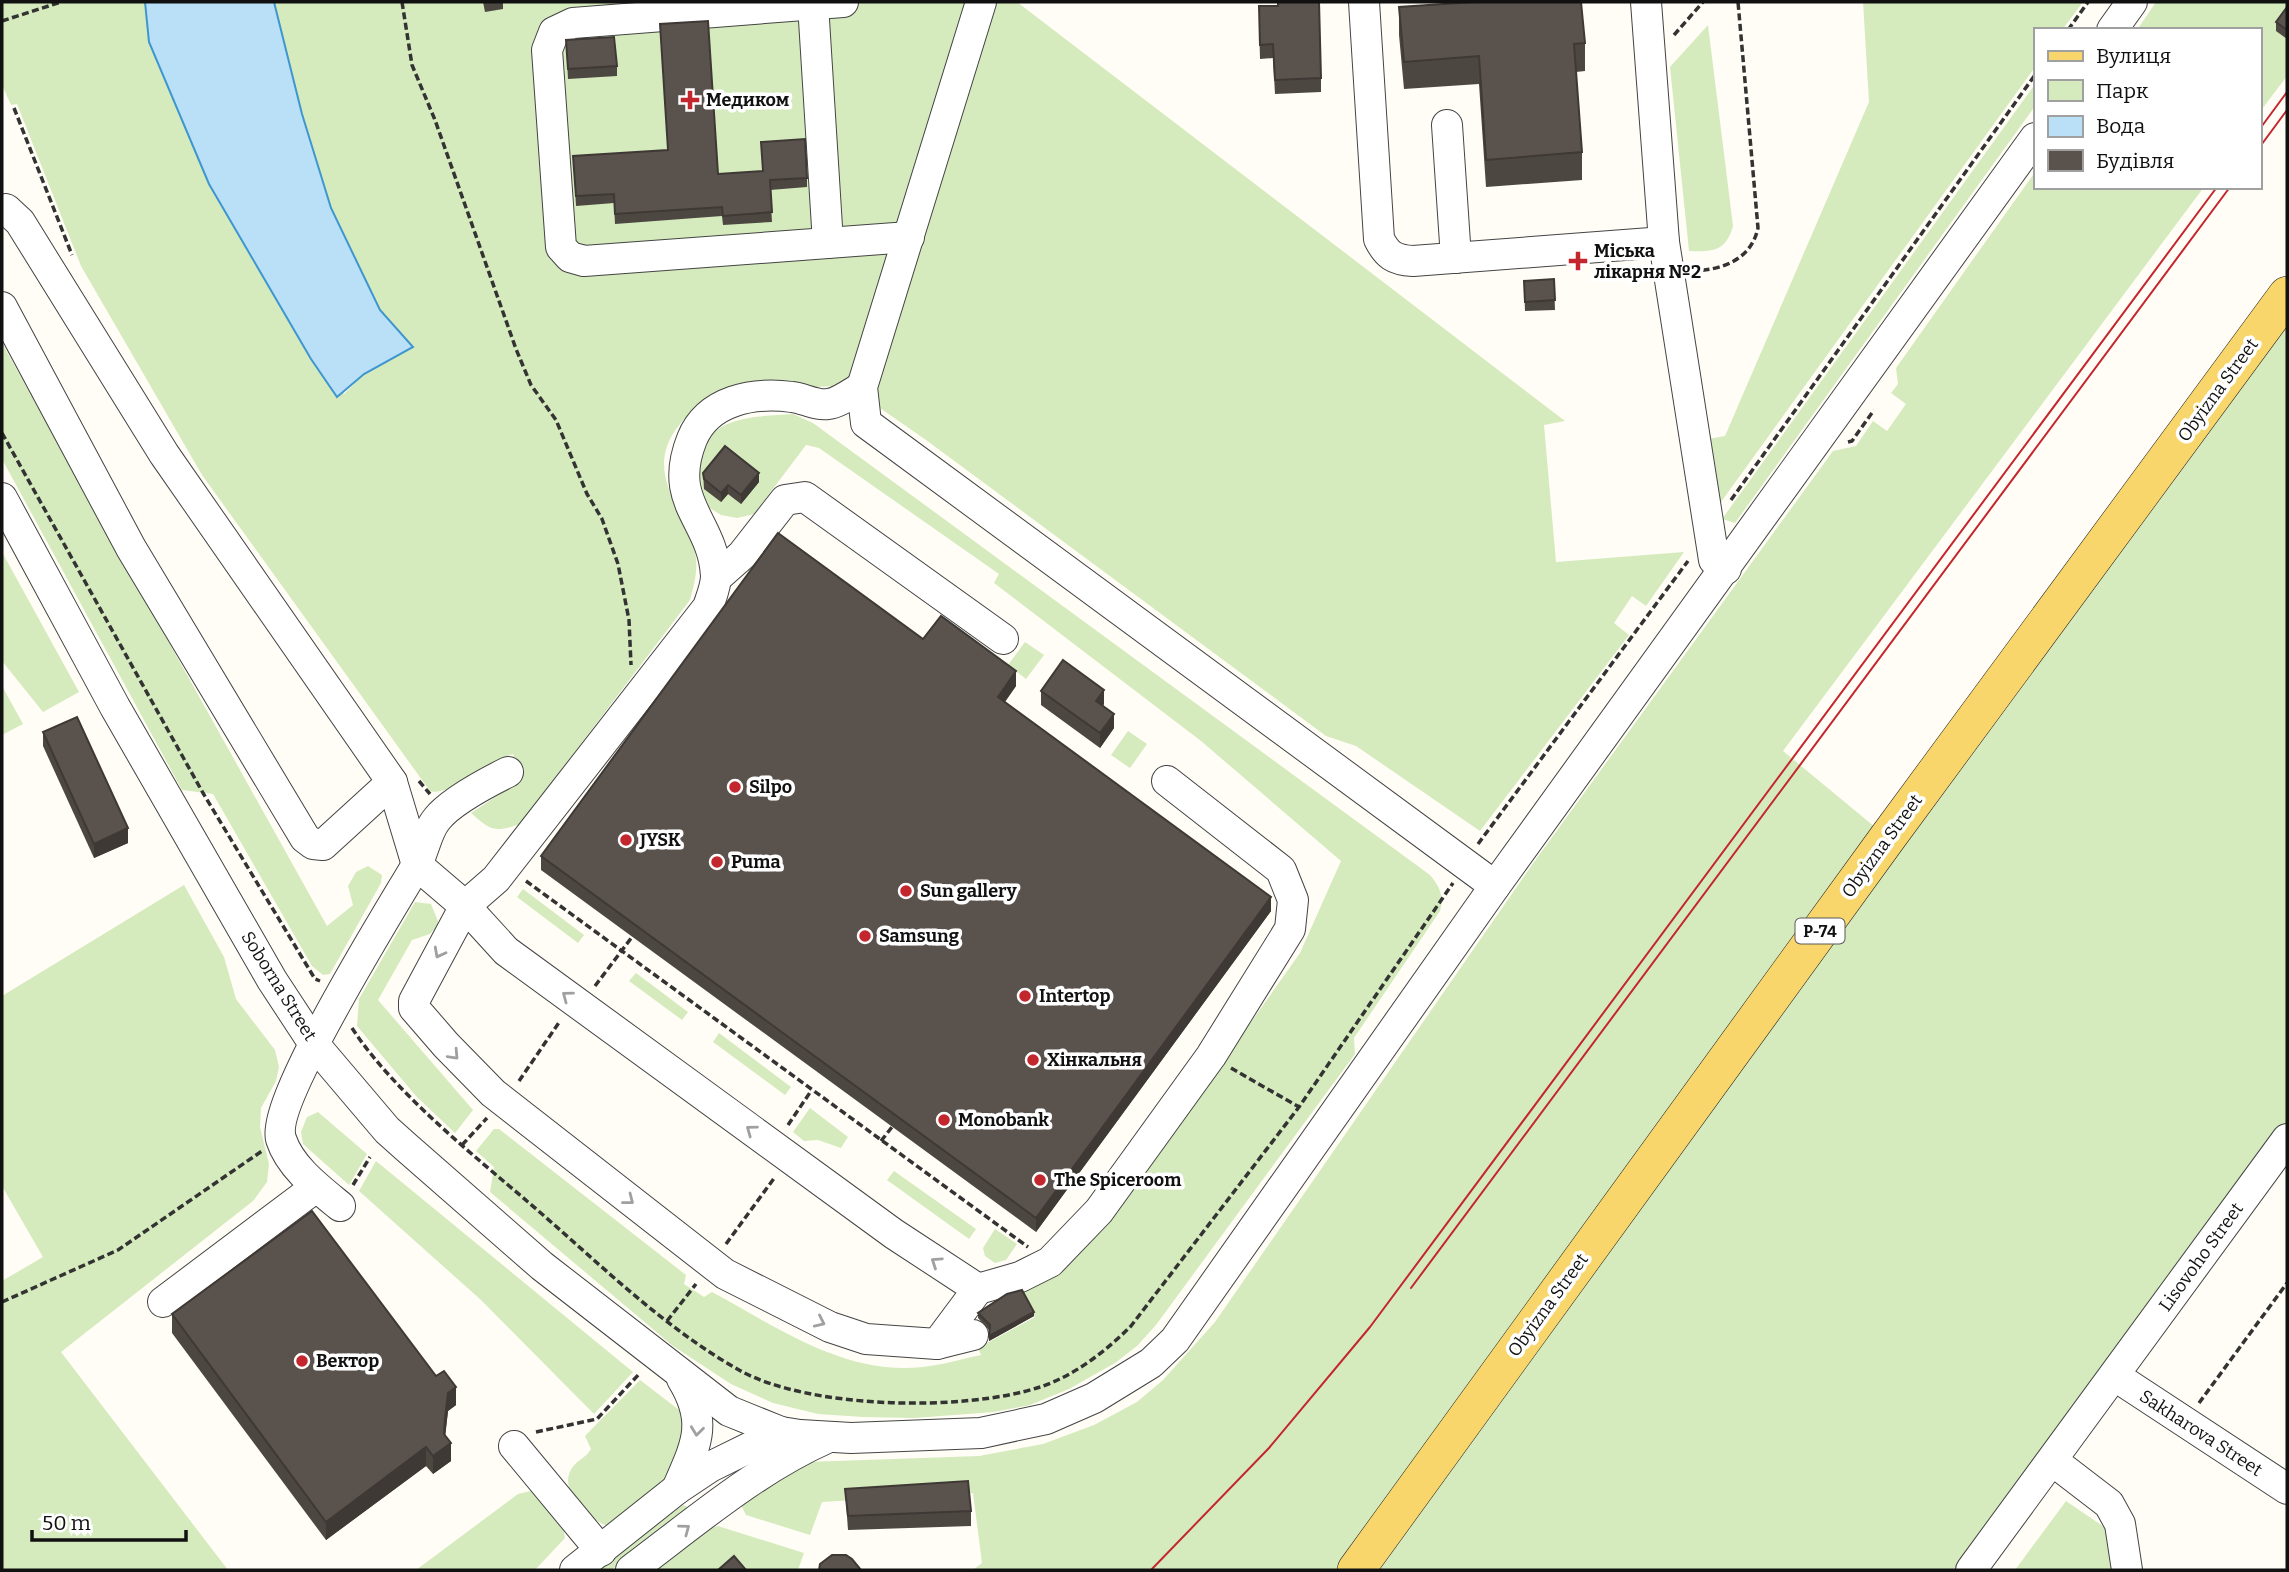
<svg xmlns="http://www.w3.org/2000/svg" width="2289" height="1572" viewBox="0 0 2289 1572" font-family="Bitter,serif">
	<rect width="100%" height="100%" fill="#fffdf5"/>
	<g fill="#d5ebbd">
		<path d="M 2,2 L 145,2 L 149,42 L 209,184 L 311,358 L 344,394 L 364,374 L 412,346 L 380,310 L 331,208 L 302,114 L 274,2 L 1017,2 L 1565,421 L 1544,425 L 1556,562 L 1684,552 L 1646,606 L 1632,596 L 1614,623 L 1629,635 L 1480,831 L 1356,746 L 1326,736 L 926,440 L 844,383 C 828,389 813,386 797,386 C 778,386 739,387 722,393 C 704,400 692,410 680,424 C 643,469 680,503 694,548 C 699,566 695,582 690,600 L 520,824 C 494,833 490,830 471,813 L 520,781 L 513,754 C 491,761 449,797 430,791 L 202,475 L 81,266 L 17,104 L 11,105 L 2,85 Z"/>
		<polygon points="1863,2 2083,2 2062,30 2035,30 2035,67 1716,509 1708,439 1725,436 1869,102"/>
		<polygon points="2156,2 2287,2 2287,76 2259,113 2259,30 2137,30"/>
		<path d="M 1708,25 L 1733,226 C 1726,251 1713,252 1689,251 L 1670,67 Z"/>
		<polygon points="2035,84 2035,106 1735,523 1722,519"/>
		<polygon points="2035,172 2035,187 2204,187 1783,751 1887,837 2287,295 2287,1139 1971,1570 973,1570 982,1563 973,1493 822,1502 810,1535 746,1515 741,1505 742,1501 807,1462 979,1456 1043,1444 1094,1425 1137,1402 1163,1380 1215,1322 1534,862 1833,451 1856,446 1873,421 1887,431 1906,404 1891,393 1898,384 1896,368"/>
		<polygon points="2,343 327,926 353,905 348,886 356,872 368,866 382,875 381,883 330,974 323,975 312,966 213,794 182,790 2,459"/>
		<path d="M 793,414 L 813,423 L 1430,875 C 1440,887 1444,896 1440,911 L 1354,1038 L 1355,1054 L 1156,1325 L 1137,1346 L 1115,1363 L 1069,1389 L 1030,1405 L 994,1412 L 914,1418 L 863,1417 L 818,1414 L 773,1403 L 731,1384 L 673,1346 L 490,1192 L 494,1167 L 476,1151 L 494,1129 L 499,1129 L 686,1275 L 684,1284 L 704,1297 L 712,1292 C 777,1327 845,1376 923,1367 C 942,1365 962,1359 981,1355 L 978,1348 L 1035,1317 L 1022,1291 L 1075,1258 L 1108,1224 L 1300,953 L 1341,861 L 1201,741 L 994,583 L 999,574 L 819,448 L 806,445 L 754,514 L 737,518 L 721,515 L 703,504 L 691,475 C 697,464 701,446 710,436 C 730,415 766,416 793,414 Z"/>
		<polygon points="2,552 79,692 43,712 2,661"/>
		<polygon points="1025,642 1044,655 1026,679 1008,665"/>
		<polygon points="2,686 23,724 2,735"/>
		<polygon points="1128,731 1147,744 1130,768 1111,755"/>
		<polygon points="184,885 224,957 236,999 275,1050 279,1067 276,1081 261,1108 260,1127 269,1164 267,1182 253,1201 61,1352 228,1570 2,1570 2,1281 43,1257 2,1186 2,996"/>
		<polygon points="523,889 584,935 578,943 517,897"/>
		<polygon points="415,902 431,904 439,924 430,934 412,940 378,1000 473,1110 455,1133 416,1096 357,1026 359,999"/>
		<polygon points="636,973 688,1012 682,1020 629,981"/>
		<polygon points="719,1033 791,1087 785,1095 713,1042"/>
		<polygon points="810,1108 848,1137 841,1148 818,1140 804,1141 793,1132"/>
		<polygon points="318,1112 367,1154 349,1185 303,1144 301,1132 307,1117"/>
		<polygon points="376,1161 633,1372 594,1414 481,1300 359,1191"/>
		<polygon points="894,1171 976,1229 969,1239 887,1180"/>
		<polygon points="995,1229 1017,1244 1006,1260 995,1263 985,1256 983,1248"/>
		<path d="M 640,1380 L 683,1413 L 685,1426 L 670,1481 L 608,1526 C 589,1520 557,1490 572,1468 C 577,1460 586,1458 591,1449 L 585,1436 Z"/>
		<path d="M 531,1491 C 550,1500 562,1517 565,1538 L 535,1570 L 416,1570 L 518,1494 Z"/>
		<polygon points="2066,1501 2110,1531 2114,1570 2015,1570"/>
		<polygon points="683,1505 690,1508 689,1512 611,1570 595,1570"/>
		<polygon points="718,1526 804,1553 798,1570 653,1570 708,1529"/>
	</g>
	<polygon fill="#b9e0f7" stroke="#3f96cf" stroke-width="2" points="145,2 274,2 302,114 331,208 380,310 413,347 364,374 337,397 311,359 209,184 149,42"/>
	<g fill="none" stroke-linecap="round" stroke-linejoin="round">
		<defs>
			<g id="minor">
				<polyline points="843,2 573,23 554,32 547,50 561,247 570,257 584,261 909,237"/>
				<polyline points="981,2 862,387 866,423 1495,886"/>
				<path d="M 1364,2 L 1379,239 C 1387,255 1394,260 1413,261 L 1664,242"/>
				<polyline points="1646,2 1664,242 1714,560 1726,569"/>
				<polyline points="813,4 828,243"/>
				<polyline points="2112,30 2132,2"/>
				<polyline points="1447,125 1456,258"/>
				<polyline points="2,211 6,209 20,222 164,454 392,782 417,865 465,906 506,951 894,1234 978,1289 937,1344"/>
				<polyline points="2,307 131,548 305,838 313,844 323,845 392,782"/>
				<path d="M 862,387 C 853,392 839,403 828,404 C 817,406 803,398 792,397 C 753,392 708,400 692,439 C 666,504 713,519 716,576 C 716,586 711,598 708,607 L 496,879 L 465,906 L 414,1001 L 414,1008 L 446,1045 L 493,1093 L 725,1274 L 830,1327 L 866,1339 L 937,1344 L 973,1335"/>
				<polyline points="2,498 115,707 272,980 314,1044 387,1130 406,1147 542,1266 729,1411 781,1432 800,1435 851,1438 981,1433 1046,1419 1094,1398 1151,1363 1175,1340 1495,886 2035,138"/>
				<polyline points="716,578 742,555 785,500 805,497 1003,639"/>
				<path d="M 340,1206 C 318,1188 290,1167 281,1139 C 270,1102 391,909 415,868 C 424,853 426,832 437,819 C 451,801 488,782 508,772"/>
				<polyline points="978,1289 1020,1277 1050,1262 1099,1211 1211,1056 1290,929 1293,900 1281,870 1167,781"/>
				<polyline points="163,1302 316,1187"/>
				<polyline points="2115,1376 2287,1489"/>
				<polyline points="514,1446 601,1551"/>
				<polyline points="2053,1461 2109,1504 2120,1524 2127,1570"/>
				<path d="M 677,1489 C 696,1445 709,1423 682,1379"/>
				<polyline points="575,1570 677,1489 710,1467 781,1432"/>
				<path d="M 631,1570 C 694,1523 755,1470 827,1438"/>
				<polyline points="1971,1570 2287,1139"/>
			</g>
			<polyline id="major" points="1356,1570 1888,837 2287,295"/>
		</defs>
		<use href="#minor" stroke="#444" stroke-width="32"/>
		<use href="#major" stroke="#222" stroke-width="38"/>
		<g stroke="#333" stroke-width="3.5" stroke-dasharray="7 3.5" stroke-linecap="butt">
			<polyline points="402,2 412,65 435,120 516,349 531,385 556,420 587,494 602,519 618,564 629,620 631,665"/>
			<polyline points="2,21 61,2"/>
			<polyline points="2068,30 2088,2"/>
			<polyline points="1674,35 1703,2"/>
			<polyline points="14,108 72,255"/>
			<path d="M 1692,271 C 1722,270 1751,260 1758,228 L 1738,2"/>
			<polyline points="2,433 203,793 315,979 320,981"/>
			<polyline points="1848,442 1852,441 1874,410"/>
			<polyline points="1731,500 2035,75"/>
			<polyline points="419,781 430,794"/>
			<polyline points="1478,844 1688,561"/>
			<polyline points="526,881 1028,1247"/>
			<polyline points="595,986 632,937"/>
			<path d="M 352,1028 C 393,1091 471,1153 528,1202 C 596,1260 661,1326 739,1370 C 808,1409 964,1412 1040,1387 C 1074,1376 1106,1351 1131,1326 L 1299,1107 L 1453,883"/>
			<polyline points="1231,1068 1299,1107"/>
			<polyline points="519,1081 560,1021"/>
			<polyline points="788,1125 811,1091"/>
			<polyline points="881,1141 892,1127"/>
			<polyline points="462,1145 487,1118"/>
			<polyline points="353,1185 370,1157"/>
			<polyline points="726,1244 775,1177"/>
			<polyline points="2,1302 118,1250 262,1151"/>
			<polyline points="667,1321 696,1284"/>
			<polyline points="2199,1403 2287,1283"/>
			<polyline points="536,1432 597,1419 640,1373"/>
		</g>
		<use href="#minor" stroke="#fff" stroke-width="30"/>
		<use href="#major" stroke="#f9d66b" stroke-width="37"/>
		<g stroke="#c4262e" stroke-width="2">
			<polyline points="2259,130 2287,92"/>
			<polyline points="2259,148 2287,110"/>
			<polyline points="1411,1288 2230,187"/>
			<polyline points="1151,1570 1269,1448 1370,1327 2217,187"/>
		</g>
	</g>
	<g fill="#4d4742">
		<polygon points="483,2 503,2 503,9 485,12"/>
		<polygon points="1399,7 1585,43 1585,71 1576,72 1582,152 1582,180 1486,187 1479,84 1404,89 1399,35"/>
		<polygon points="2287,7 2287,39 2276,31 2276,22"/>
		<polygon points="1259,21 1321,78 1321,92 1275,94 1273,58 1260,59"/>
		<polygon points="660,24 718,174 763,171 761,142 807,178 807,187 770,190 772,222 723,225 722,216 615,224 614,203 576,206 573,156 668,150"/>
		<polygon points="566,40 617,66 617,76 568,79"/>
		<polygon points="1554,279 1555,310 1525,311 1524,281"/>
		<polygon points="703,473 759,482 741,504 728,494 721,502 704,489"/>
		<polygon points="923,639 1016,686 1005,702 1271,911 1036,1232 541,870 541,856"/>
		<polygon points="1041,691 1104,704 1103,706 1114,728 1100,748 1041,705"/>
		<polygon points="43,732 128,843 94,858 43,746"/>
		<polygon points="978,1313 1034,1316 989,1341 989,1330 978,1318"/>
		<polygon points="172,1314 456,1405 448,1411 445,1436 451,1461 433,1474 426,1466 326,1540 172,1333"/>
		<polygon points="845,1489 971,1511 971,1526 848,1530"/>
	</g>
	<g fill="#3f3936">
		<polygon points="759,473 759,482 741,504 741,495"/>
		<polygon points="728,485 728,494 721,502 721,493"/>
		<polygon points="1016,671 1016,686 998,711 998,697"/>
		<polygon points="1104,690 1104,704 1096,715 1096,701"/>
		<polygon points="1114,714 1114,728 1100,748 1100,733"/>
		<polygon points="128,828 128,843 94,858 94,844"/>
		<polygon points="1271,897 1271,911 1036,1232 1036,1218"/>
		<polygon points="1034,1312 1034,1316 989,1341 989,1336"/>
		<polygon points="456,1387 456,1405 448,1411 444,1447 451,1443 451,1461 433,1474 433,1456 444,1434 448,1393"/>
		<polygon points="426,1447 426,1466 326,1540 326,1522"/>
	</g>
	<g fill="#5a524d" stroke="#3f3936" stroke-width="2">
		<polygon points="1278,2 1319,2 1321,78 1275,80 1273,44 1260,45 1259,6 1278,6"/>
		<polygon points="1474,2 1581,2 1585,43 1574,44 1582,152 1486,160 1479,56 1404,62 1399,7"/>
		<polygon points="2287,7 2287,30 2276,22"/>
		<polygon points="708,21 718,174 763,171 761,142 805,139 807,178 770,180 772,212 723,216 722,207 615,214 614,194 576,196 573,156 668,150 660,24"/>
		<polygon points="614,37 617,66 568,69 566,40"/>
		<polygon points="1554,279 1555,300 1525,302 1524,281"/>
		<polygon points="725,446 759,473 741,495 728,485 721,493 704,479 703,473"/>
		<polygon points="778,533 923,639 941,616 1016,671 998,697 1271,897 1036,1218 541,856"/>
		<polygon points="1063,660 1104,690 1096,701 1114,714 1100,733 1041,691"/>
		<polygon points="77,717 128,828 94,844 43,732"/>
		<polygon points="312,1211 436,1376 444,1371 456,1387 448,1393 445,1418 444,1434 451,1443 433,1456 426,1447 326,1522 172,1314"/>
		<polygon points="1022,1290 1034,1312 989,1336 990,1325 978,1313 1007,1294"/>
		<polygon points="968,1481 971,1511 848,1516 845,1489"/>
		<polygon points="832,1555 846,1555 852,1559 861,1570 819,1570 820,1564"/>
		<polygon points="734,1556 746,1570 718,1570"/>
	</g>
	<defs><path id="oneway-chevron" d="M-2-3.5L2.5 0L-2 3.5" fill="none" stroke-width="1.6" stroke-linecap="round" stroke-linejoin="round" transform="scale(1.75)"/></defs>
	<g stroke="#a0a0a0">
		<use href="#oneway-chevron" transform="translate(439 953) rotate(118)"/>
		<use href="#oneway-chevron" transform="translate(567 996) rotate(-143)"/>
		<use href="#oneway-chevron" transform="translate(454 1055) rotate(47)"/>
		<use href="#oneway-chevron" transform="translate(751 1130) rotate(-144)"/>
		<use href="#oneway-chevron" transform="translate(629 1200) rotate(38)"/>
		<use href="#oneway-chevron" transform="translate(936 1262) rotate(-146)"/>
		<use href="#oneway-chevron" transform="translate(820 1322) rotate(25)"/>
		<use href="#oneway-chevron" transform="translate(697 1431) rotate(97)"/>
		<use href="#oneway-chevron" transform="translate(685 1529) rotate(-37)"/>
	</g>
	<g fill="#c4262e" stroke="#fff" stroke-width="2.5">
		<path d="M686.5 89.5h7v7h7v7h-7v7h-7v-7h-7v-7h7z"/>
		<path d="M1574.5 250.5h7v7h7v7h-7v7h-7v-7h-7v-7h7z"/>
		<circle cx="735" cy="787" r="7"/>
		<circle cx="626" cy="840" r="7"/>
		<circle cx="717" cy="862" r="7"/>
		<circle cx="906" cy="891" r="7"/>
		<circle cx="865" cy="936" r="7"/>
		<circle cx="1025" cy="996" r="7"/>
		<circle cx="1033" cy="1060" r="7"/>
		<circle cx="944" cy="1120" r="7"/>
		<circle cx="1040" cy="1180" r="7"/>
		<circle cx="302" cy="1361" r="7"/>
	</g>
	<g text-anchor="middle" dominant-baseline="central" stroke-width="7" stroke-linejoin="round" paint-order="stroke">
		<rect fill="#fff" stroke="#585858" stroke-width="2" x="1795.5" y="918.5" width="49" height="25" rx="5"/>
		<g font-size="16" font-weight="bold" fill="#111">
			<text x="1820" y="931">Р-74</text>
		</g>
		<g font-size="18" font-weight="bold" fill="#111" stroke="#fff" text-anchor="start">
			<text x="706" y="100">Медиком</text>
			<text x="1594" y="251">Міська<tspan x="1594" dy="21">лікарня №2</tspan></text>
			<text x="749" y="787">Silpo</text>
			<text x="640" y="840">JYSK</text>
			<text x="731" y="862">Puma</text>
			<text x="920" y="891">Sun gallery</text>
			<text x="879" y="936">Samsung</text>
			<text x="1039" y="996">Intertop</text>
			<text x="1047" y="1060">Хінкальня</text>
			<text x="958" y="1120">Monobank</text>
			<text x="1054" y="1180">The Spiceroom</text>
			<text x="316" y="1361">Вектор</text>
		</g>
		<g font-size="18" fill="#111" stroke="#fff">
			<text transform="translate(2218 390) rotate(-54)">Obyizna Street</text>
			<text transform="translate(1882 846) rotate(-54)">Obyizna Street</text>
			<text transform="translate(279 986) rotate(58)">Soborna Street</text>
			<text transform="translate(2201 1257) rotate(-54)">Lisovoho Street</text>
			<text transform="translate(1548 1305) rotate(-54)">Obyizna Street</text>
			<text transform="translate(2201 1433) rotate(33)">Sakharova Street</text>
		</g>
	</g>
	<rect width="2289" height="1572" fill="none" stroke="#111111" stroke-width="7"/>
	<rect x="2034" y="28" width="228" height="161" fill="#ffffff" stroke="#a0a0a0" stroke-width="2"/>
	<rect x="2048" y="51" width="35" height="10" fill="#f9d66b" stroke="#a0a0a0" stroke-width="2"/>
	<text x="2096" y="63" font-size="21" fill="#111111">Вулиця</text>
	<rect x="2048" y="80" width="35" height="21" fill="#d5ebbd" stroke="#a0a0a0" stroke-width="2"/>
	<text x="2096" y="98" font-size="21" fill="#111111">Парк</text>
	<rect x="2048" y="116" width="35" height="21" fill="#b9e0f7" stroke="#a0a0a0" stroke-width="2"/>
	<text x="2096" y="133" font-size="21" fill="#111111">Вода</text>
	<rect x="2048" y="150" width="35" height="21" fill="#5a524d" stroke="#a0a0a0" stroke-width="2"/>
	<text x="2096" y="168" font-size="21" fill="#111111">Будівля</text>
	<path d="M32 1530v10h154v-10" fill="none" stroke="#111111" stroke-width="3.5"/>
	<text x="42" y="1530" font-size="21" fill="#111111" stroke="#ffffff" stroke-width="5" paint-order="stroke">50 m</text>
</svg>
